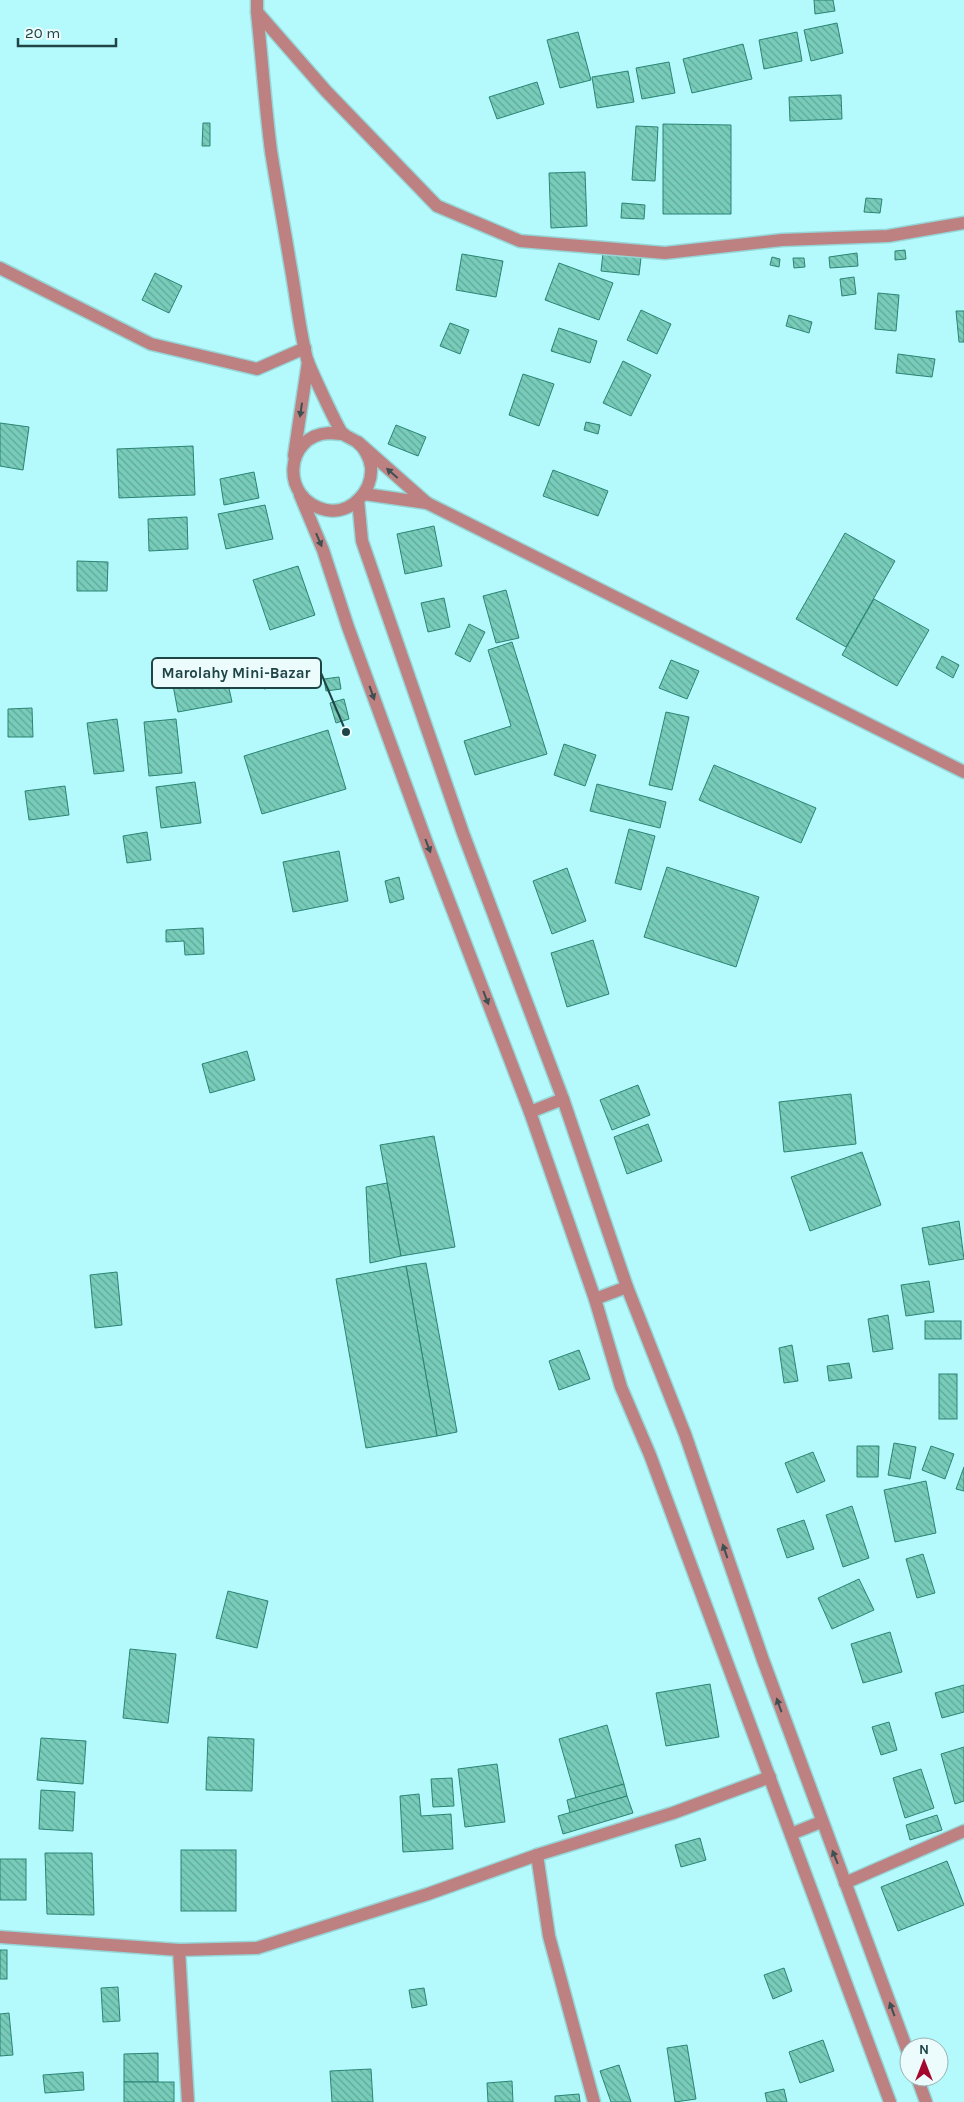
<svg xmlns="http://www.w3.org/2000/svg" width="964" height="2102" viewBox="0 0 964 2102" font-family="Karla,sans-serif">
	<defs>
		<pattern id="building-back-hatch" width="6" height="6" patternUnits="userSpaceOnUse" patternTransform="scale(1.25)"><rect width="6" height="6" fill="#78ccba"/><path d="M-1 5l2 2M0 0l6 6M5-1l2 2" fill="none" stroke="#62a799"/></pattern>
	</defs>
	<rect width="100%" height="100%" fill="#b4fafc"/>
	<g fill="url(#building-back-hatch)" stroke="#2b8474">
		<polygon points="814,0 833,0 835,11 815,14"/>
		<polygon points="837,23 843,53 811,61 804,30"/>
		<polygon points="578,32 591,80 560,88 547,40"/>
		<polygon points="797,32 802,61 764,69 759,40"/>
		<polygon points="743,44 752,79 692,93 683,59"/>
		<polygon points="669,62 675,93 642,99 636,68"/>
		<polygon points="628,71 634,102 597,108 592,77"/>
		<polygon points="537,82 544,104 497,119 489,97"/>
		<polygon points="841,95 842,119 790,121 789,97"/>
		<polygon points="203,123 210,123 210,146 202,146"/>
		<polygon points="663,124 731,125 731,214 663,214"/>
		<polygon points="636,126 658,127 655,181 632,180"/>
		<polygon points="585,172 587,226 551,228 549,173"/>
		<polygon points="866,198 882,199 880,213 864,212"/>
		<polygon points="622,203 645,205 644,219 621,218"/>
		<polygon points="905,250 906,259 895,260 895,251"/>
		<polygon points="603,253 641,258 639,275 601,271"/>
		<polygon points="857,253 858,266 830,268 829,257"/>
		<polygon points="462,254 503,261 496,297 456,290"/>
		<polygon points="772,257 780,259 779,267 770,265"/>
		<polygon points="793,258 804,258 805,267 794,268"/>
		<polygon points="559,263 613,283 599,320 545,300"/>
		<polygon points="155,273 182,286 169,313 142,300"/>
		<polygon points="854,277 856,294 842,296 840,279"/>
		<polygon points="878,293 899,295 896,331 875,329"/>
		<polygon points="641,310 671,324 657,354 627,340"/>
		<polygon points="956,311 964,311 964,342 959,342"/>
		<polygon points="789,315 812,322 809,333 786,326"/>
		<polygon points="450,323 469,330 460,354 440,346"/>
		<polygon points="559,328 597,341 590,363 551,351"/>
		<polygon points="898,354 935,359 932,377 896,373"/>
		<polygon points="623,361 651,375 631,416 603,403"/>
		<polygon points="523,374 554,384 539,426 509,415"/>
		<polygon points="586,422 600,425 598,434 584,430"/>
		<polygon points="0,423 29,427 23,470 0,466"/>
		<polygon points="396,425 426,437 418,456 388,444"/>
		<polygon points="193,446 195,495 119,498 117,449"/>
		<polygon points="553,470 608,491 598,516 543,496"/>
		<polygon points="254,472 259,498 224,505 220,479"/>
		<polygon points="265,505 273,539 226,549 218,514"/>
		<polygon points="187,517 188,549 149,551 148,519"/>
		<polygon points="434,526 442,566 405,574 397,534"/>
		<polygon points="845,533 895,561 846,647 796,619"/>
		<polygon points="77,561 108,562 107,591 77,591"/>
		<polygon points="298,566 315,615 270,630 253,580"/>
		<polygon points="506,590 519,638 496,643 483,596"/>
		<polygon points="444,598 450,627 428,632 421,603"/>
		<polygon points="874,599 929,630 897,686 842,655"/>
		<polygon points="469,624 485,632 470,662 455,654"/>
		<polygon points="512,642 547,754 475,775 464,741 511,726 488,650"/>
		<polygon points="942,656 959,665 953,678 936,668"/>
		<polygon points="671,660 699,671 687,699 659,688"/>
		<polygon points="278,662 283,685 264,689 259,665"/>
		<polygon points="225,670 232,702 178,712 172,680"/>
		<polygon points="339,677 341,689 326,691 324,679"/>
		<polygon points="344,699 349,719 336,723 330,703"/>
		<polygon points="32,708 33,737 8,737 8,709"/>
		<polygon points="666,712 689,717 672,790 649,785"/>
		<polygon points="117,719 124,771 94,774 87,723"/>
		<polygon points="176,719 182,773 149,776 144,722"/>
		<polygon points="328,730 346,789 262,814 244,756"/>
		<polygon points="564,744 596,755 585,786 554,775"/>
		<polygon points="714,765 816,808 801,843 699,800"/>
		<polygon points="195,782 201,823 161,828 156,787"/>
		<polygon points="597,784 666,802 660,828 590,811"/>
		<polygon points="65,786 69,815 29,820 25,791"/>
		<polygon points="629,829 655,836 641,890 615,883"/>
		<polygon points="147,832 151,860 127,863 123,836"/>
		<polygon points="339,851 348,901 293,912 283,862"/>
		<polygon points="667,867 759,897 736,967 644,937"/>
		<polygon points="567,868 586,921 552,934 533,881"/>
		<polygon points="399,877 404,899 390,903 385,881"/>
		<polygon points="203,928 204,954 185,955 184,941 166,942 166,930"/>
		<polygon points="593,940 609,994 567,1007 551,953"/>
		<polygon points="247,1051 255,1080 210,1093 202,1064"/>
		<polygon points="638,1085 650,1115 612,1130 600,1100"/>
		<polygon points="851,1094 856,1144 784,1152 779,1102"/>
		<polygon points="648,1124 662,1161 627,1174 614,1137"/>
		<polygon points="434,1136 455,1247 401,1256 380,1145"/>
		<polygon points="862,1152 881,1205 810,1231 791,1177"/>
		<polygon points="387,1183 401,1256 370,1263 366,1187"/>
		<polygon points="959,1221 964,1259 929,1265 922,1228"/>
		<polygon points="426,1263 457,1432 437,1436 406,1266"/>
		<polygon points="406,1266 437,1436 366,1448 336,1279"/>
		<polygon points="117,1272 122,1325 95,1328 90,1275"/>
		<polygon points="929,1281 934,1312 906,1316 901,1285"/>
		<polygon points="888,1315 893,1349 873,1352 868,1319"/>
		<rect x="925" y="1321" width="36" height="18"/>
		<polygon points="792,1345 798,1381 784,1383 779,1348"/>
		<polygon points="579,1350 590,1379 559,1390 549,1361"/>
		<polygon points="849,1363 852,1378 829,1381 827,1366"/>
		<rect x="939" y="1374" width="18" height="45"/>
		<polygon points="894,1443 916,1447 910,1479 888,1475"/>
		<polygon points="857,1446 879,1446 878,1477 857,1477"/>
		<polygon points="931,1446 954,1454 945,1479 922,1470"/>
		<polygon points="813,1452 825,1481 797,1493 785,1463"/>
		<polygon points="964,1467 964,1491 956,1489"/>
		<polygon points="926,1481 936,1533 895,1542 884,1490"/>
		<polygon points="852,1506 869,1558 843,1567 826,1515"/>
		<polygon points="804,1520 814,1549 787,1558 777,1529"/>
		<polygon points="923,1554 935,1593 917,1598 906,1559"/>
		<polygon points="859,1579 874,1610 832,1629 818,1598"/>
		<polygon points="228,1591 268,1601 257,1648 216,1638"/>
		<polygon points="890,1632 902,1672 863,1683 851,1644"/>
		<polygon points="130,1649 176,1654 168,1723 123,1718"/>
		<polygon points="710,1684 719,1737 666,1746 656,1693"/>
		<polygon points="964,1685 964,1712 942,1718 935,1693"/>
		<polygon points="889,1722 897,1750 881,1755 872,1727"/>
		<polygon points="607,1725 624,1784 576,1798 559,1739"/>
		<polygon points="208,1737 254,1739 252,1791 206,1790"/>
		<polygon points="41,1738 86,1741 83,1784 37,1780"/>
		<polygon points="964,1747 964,1801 955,1804 941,1754"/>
		<polygon points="497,1764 505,1822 465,1827 458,1769"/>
		<polygon points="921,1769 934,1808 905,1818 893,1778"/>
		<polygon points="452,1778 454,1806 433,1807 431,1779"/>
		<polygon points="624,1784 627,1796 570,1813 567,1800"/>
		<polygon points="41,1790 75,1792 73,1831 39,1829"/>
		<polygon points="419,1794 421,1816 451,1814 453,1849 403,1852 400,1796"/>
		<polygon points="627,1796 633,1813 563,1834 558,1816"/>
		<polygon points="937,1815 942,1830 910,1840 906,1825"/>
		<polygon points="700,1838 706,1860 681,1867 675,1845"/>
		<rect x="181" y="1850" width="55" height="61"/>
		<polygon points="45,1853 92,1853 94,1915 47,1914"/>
		<rect x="0" y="1859" width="26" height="41"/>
		<polygon points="947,1861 964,1905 898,1931 881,1887"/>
		<rect x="0" y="1950" width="7" height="29"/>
		<polygon points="784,1968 792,1991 773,1999 764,1975"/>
		<polygon points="118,1987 120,2021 103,2022 101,1988"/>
		<polygon points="424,1988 427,2005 412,2008 409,1990"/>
		<polygon points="9,2013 13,2055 0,2056 0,2014"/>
		<polygon points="823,2040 834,2071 800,2083 789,2052"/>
		<polygon points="687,2045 696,2099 675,2102 667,2048"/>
		<polygon points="158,2053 158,2082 124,2082 124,2054"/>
		<polygon points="619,2065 631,2102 611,2102 600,2071"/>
		<polygon points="371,2069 373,2102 332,2102 330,2071"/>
		<polygon points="83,2072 84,2090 45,2093 43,2075"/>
		<polygon points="512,2081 513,2102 488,2102 487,2083"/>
		<rect x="124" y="2082" width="50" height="20"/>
		<polygon points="784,2089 787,2102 767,2102 765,2093"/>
		<polygon points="579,2094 580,2102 555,2102 555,2096"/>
	</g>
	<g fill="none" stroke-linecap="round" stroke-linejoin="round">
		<defs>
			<g id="minor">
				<path d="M 257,0 L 257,12 C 262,59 265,105 271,151 C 277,189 284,226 290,263 C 296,295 299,328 307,359 C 310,368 338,429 343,434 C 347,437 353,439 357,442 C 364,447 370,458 371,467 C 373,491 351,515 326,510 C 279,499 285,435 329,433 C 333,433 339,434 344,434"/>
				<polyline points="257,12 326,91 437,206 520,241 665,253 782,240 888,236 964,223"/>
				<polyline points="0,268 151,344 257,369 305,348"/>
				<polyline points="358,442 427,503 964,772"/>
				<polyline points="294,456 308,362"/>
				<polyline points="364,494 427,503"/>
				<polyline points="300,495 323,550 348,627 428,846 530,1112 595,1299 621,1387 650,1455 890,2102"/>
				<polyline points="358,500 362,541 463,833 563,1099 627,1287 685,1434 763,1660 909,2055"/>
				<polyline points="530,1112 563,1099"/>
				<polyline points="595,1299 627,1287"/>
				<polyline points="791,1834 821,1822"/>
				<polyline points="537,1855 549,1936 594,2102"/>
				<polyline points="845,1883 964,1831"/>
				<polyline points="0,1937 179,1950 257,1948 428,1894 537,1855 673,1813 770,1777"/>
				<polyline points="179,1950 188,2102"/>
				<polyline points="917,2077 926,2102"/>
			</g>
		</defs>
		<use href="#minor" stroke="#96d6d8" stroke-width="15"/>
		<use href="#minor" stroke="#be8181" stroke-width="12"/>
	</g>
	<defs><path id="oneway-solid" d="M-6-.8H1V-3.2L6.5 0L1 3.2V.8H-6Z" transform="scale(1.25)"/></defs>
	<g fill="#3e5052">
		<use href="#oneway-solid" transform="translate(301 410) rotate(98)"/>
		<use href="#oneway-solid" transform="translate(392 473) rotate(-139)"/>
		<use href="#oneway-solid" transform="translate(319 540) rotate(67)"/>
		<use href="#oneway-solid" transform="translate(372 693) rotate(70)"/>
		<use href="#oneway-solid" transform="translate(428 846) rotate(69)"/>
		<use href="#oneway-solid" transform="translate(486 998) rotate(69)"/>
		<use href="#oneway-solid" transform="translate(725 1551) rotate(-109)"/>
		<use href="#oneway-solid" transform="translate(779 1705) rotate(-110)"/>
		<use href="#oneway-solid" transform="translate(835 1857) rotate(-112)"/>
		<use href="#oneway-solid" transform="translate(892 2009) rotate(-110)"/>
	</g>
	<path fill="none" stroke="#1e4446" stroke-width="2" d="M346 732L321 673"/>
	<circle fill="#1e4446" stroke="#ecfcfd" stroke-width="2" cx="346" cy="732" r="5"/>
	<rect fill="#ecfcfd" stroke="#1e4446" stroke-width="2" x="152" y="658" width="169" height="30" rx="5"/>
	<g font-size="15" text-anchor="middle" font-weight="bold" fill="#1e4446">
		<text x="236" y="678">Marolahy Mini-Bazar</text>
	</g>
	<g transform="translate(924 2062)"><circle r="24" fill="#ecfcfd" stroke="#9ab2b4"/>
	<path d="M0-4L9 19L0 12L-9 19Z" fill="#a4082d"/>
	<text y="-8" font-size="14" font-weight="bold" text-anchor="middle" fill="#1e4446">N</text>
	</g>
	<path d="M18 38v8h98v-8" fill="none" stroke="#1e4446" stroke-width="2.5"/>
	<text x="25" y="38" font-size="15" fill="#1e4446" stroke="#ecfcfd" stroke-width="4" paint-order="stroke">20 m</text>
</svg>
